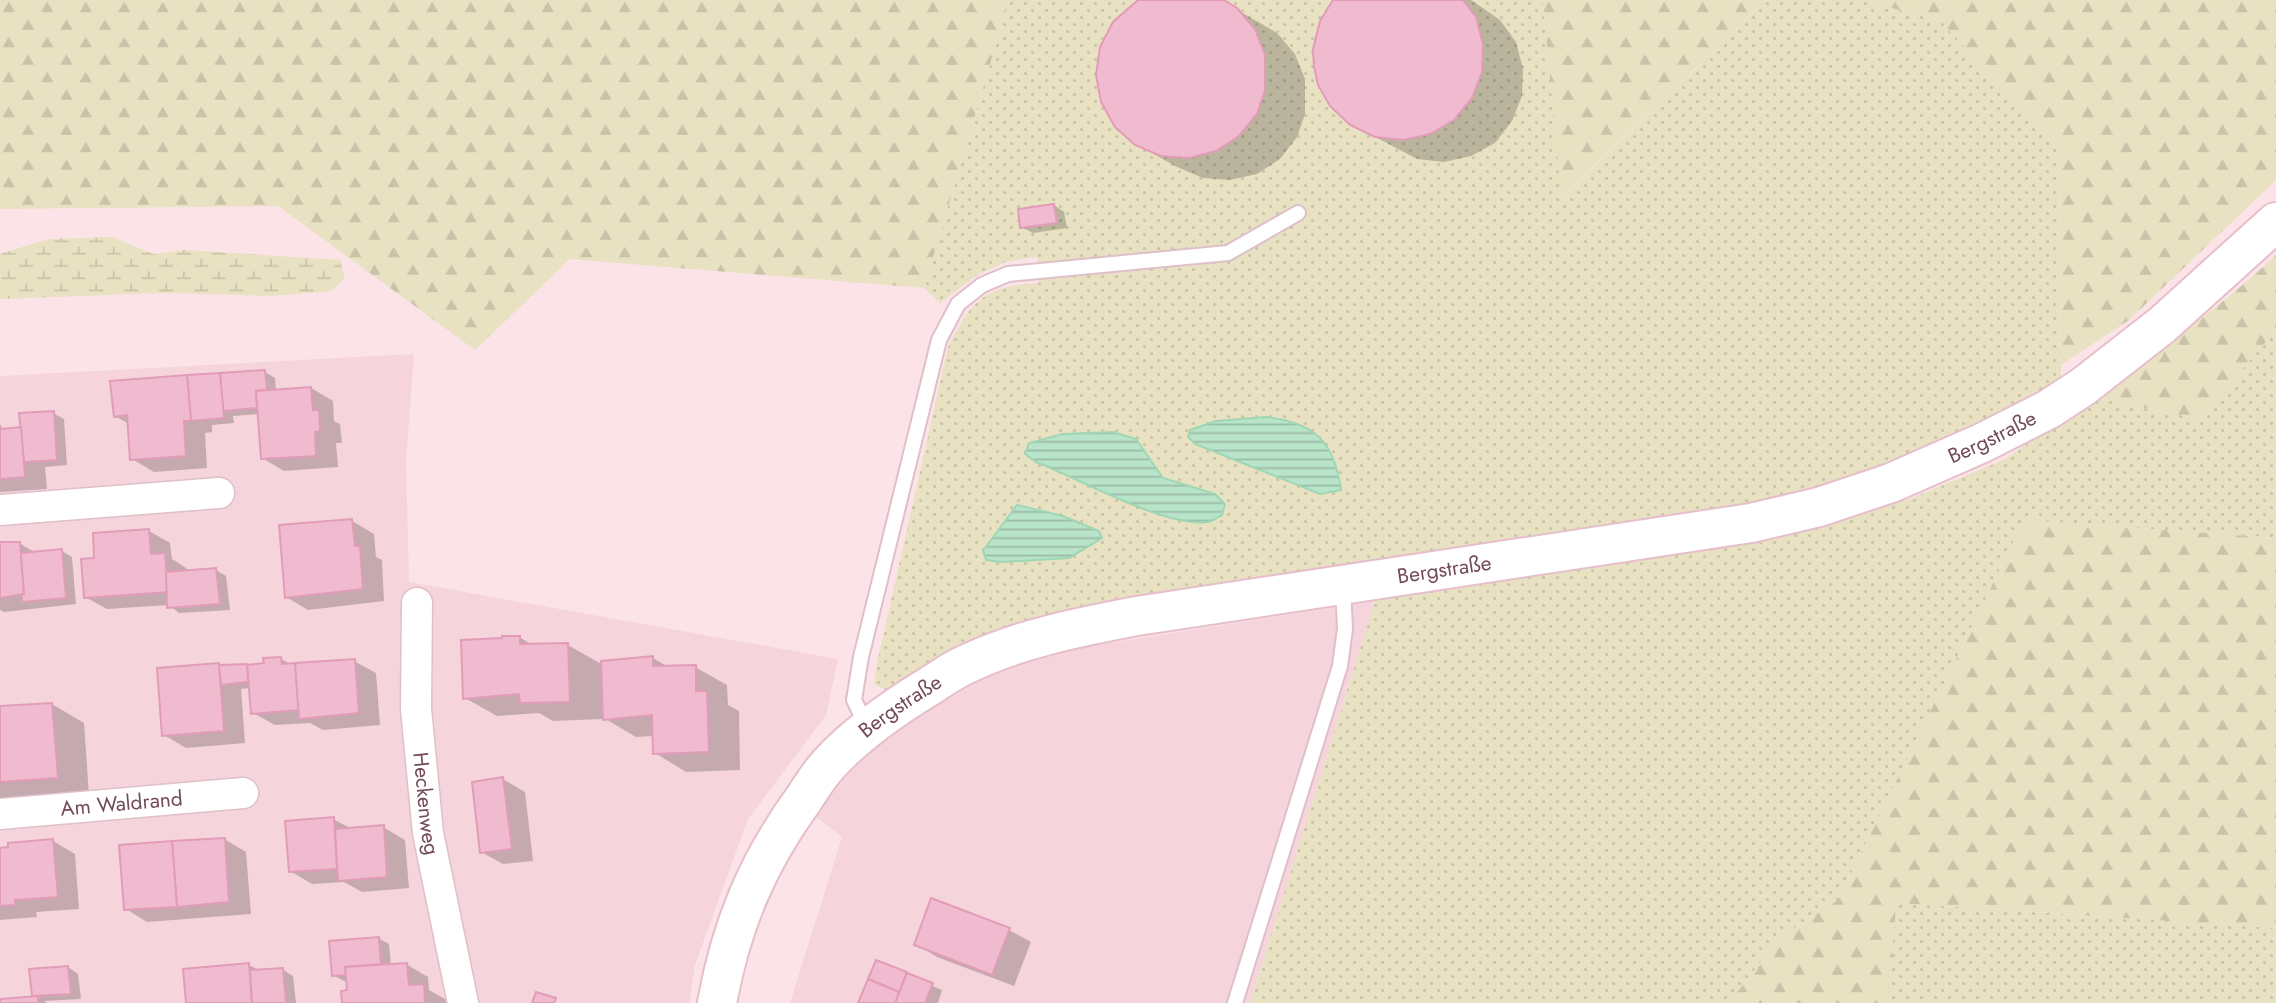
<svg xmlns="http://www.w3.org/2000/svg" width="2276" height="1003" viewBox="0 0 2276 1003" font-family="Jost,sans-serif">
	<defs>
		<pattern id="grass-dots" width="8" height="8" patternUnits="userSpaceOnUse" patternTransform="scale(1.75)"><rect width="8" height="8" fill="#e8e2c2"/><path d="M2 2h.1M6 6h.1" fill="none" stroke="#cac3a9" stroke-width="1.8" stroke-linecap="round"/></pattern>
		<pattern id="forest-firs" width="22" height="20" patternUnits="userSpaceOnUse" patternTransform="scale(1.75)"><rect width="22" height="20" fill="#e8e2c2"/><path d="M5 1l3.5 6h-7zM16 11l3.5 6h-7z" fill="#cac3a9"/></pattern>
		<pattern id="wetland-marsh" width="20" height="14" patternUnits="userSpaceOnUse" patternTransform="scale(1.75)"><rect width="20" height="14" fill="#e8e2c2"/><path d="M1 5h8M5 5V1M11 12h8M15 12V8" fill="none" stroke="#cac3a9"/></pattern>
		<pattern id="water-rules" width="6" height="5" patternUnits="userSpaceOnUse" patternTransform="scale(1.75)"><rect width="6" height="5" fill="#b8e4c9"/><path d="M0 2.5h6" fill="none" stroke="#9abba6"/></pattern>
	</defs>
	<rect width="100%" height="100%" fill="#fbe3e7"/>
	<g fill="#f5d5db">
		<polygon points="414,354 406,460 409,582 838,659 826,715 748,819 695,965 689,1003 0,1003 0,376"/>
		<polygon points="1375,601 1250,1003 790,1003 842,837 815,816 845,778 877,745 967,682 1066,650"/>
	</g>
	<g fill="url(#grass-dots)">
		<path d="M 1009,0 L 1543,0 L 1562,197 L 1767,0 L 1861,0 L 1941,21 L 2059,152 L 2061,380 L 1993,421 L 1893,466 L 1798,495 L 1695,514 L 1056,612 C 987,629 944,650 886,690 L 874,684 L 877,663 L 948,347 C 963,318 973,296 1007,287 C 1017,284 1029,285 1039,283 L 1037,257 L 1005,262 L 976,276 L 940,303 L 924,288 Z"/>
		<polygon points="2276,330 2276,538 2024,520 1838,900 1779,938 1729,1003 1250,1003 1375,601 1803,531 1912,498 2003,460 2060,422 2091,397 2199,419"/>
		<polygon points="1895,903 2276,928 2276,1003 1889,1003"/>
	</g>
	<g fill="url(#forest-firs)">
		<polygon points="0,0 1009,0 924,288 570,259 475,350 278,206 0,209"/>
		<polygon points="1543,0 1767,0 1561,197"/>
		<polygon points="1861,0 2276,0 2276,180 2129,320 2061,365 2059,152 1941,21"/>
		<path d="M 2276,255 L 2276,330 L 2199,419 L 2091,397 C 2156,353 2219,309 2276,255 Z"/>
		<polygon points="2024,520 2276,538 2276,928 1896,903 1889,1003 1729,1003 1779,938 1838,900"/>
	</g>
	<polygon fill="url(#wetland-marsh)" points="112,237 153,254 185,250 340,260 345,278 331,291 271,296 163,293 0,299 0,254 48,239"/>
	<g fill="url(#water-rules)" stroke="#9fd6b4" stroke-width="2">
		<path d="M 1266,417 C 1315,423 1334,441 1341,490 L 1320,494 L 1195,444 L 1188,437 L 1190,430 L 1216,421 Z"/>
		<path d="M 1113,432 L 1136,439 L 1163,478 L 1215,494 L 1225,504 L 1222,515 C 1218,517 1213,521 1208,522 C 1166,528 1078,478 1036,462 L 1025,454 L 1029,443 L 1063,434 Z"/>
		<polygon points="1017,505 1063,516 1099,531 1102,538 1069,558 1002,562 986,560 983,551"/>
	</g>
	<g fill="#0003" fill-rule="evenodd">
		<polygon points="1142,0 1220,0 1277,33 1295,54 1305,79 1305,114 1297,137 1280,159 1257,174 1230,180 1203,178 1177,167 1136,144"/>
		<polygon points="1335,0 1471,0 1477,4 1500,20 1516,42 1523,69 1522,96 1512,121 1495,143 1471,156 1444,162 1417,159 1351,124"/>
		<polygon points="1054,205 1064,212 1067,228 1033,233 1022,227"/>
		<polygon points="265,372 275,378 276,391 311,388 333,401 334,421 340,424 342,443 336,443 338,467 284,471 262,458 259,414 233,416 234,423 212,425 212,432 205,433 207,468 154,472 132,459 129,424 115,416"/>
		<polygon points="53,413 64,419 67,465 45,467 47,489 0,492 0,429 23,429"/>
		<polygon points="352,521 374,534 376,557 382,560 384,601 308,610 286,597"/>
		<polygon points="149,531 170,543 172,559 186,568 187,572 216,570 226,576 230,610 179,613 169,605 107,609 85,597 96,559"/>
		<polygon points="0,542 5,545 19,543 36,553 62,551 72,557 76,604 4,612 0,610"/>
		<polygon points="519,637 534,646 568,645 603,665 653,658 668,667 695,667 727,685 728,705 739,711 740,770 686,772 655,753 654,736 636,737 602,717 602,719 553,721 539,713 497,716 465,698"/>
		<path d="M 281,659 L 292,665 L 354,661 L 376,673 L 380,725 L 323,730 L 310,723 L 275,725 L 253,713 L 250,688 L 241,689 L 245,743 L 186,748 L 164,735 L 219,664 L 223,667 L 265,665 ZM 218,676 L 222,676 L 222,687 L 219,687 Z"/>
		<polygon points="52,704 84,723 89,795 0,801 0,708"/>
		<polygon points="503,779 525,792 533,861 503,864 481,852"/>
		<polygon points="333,819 352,829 383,827 405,840 409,888 362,892 344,882 312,884 290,871"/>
		<polygon points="224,839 246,852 251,914 147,922 126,909"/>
		<polygon points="53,841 75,854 79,909 36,912 37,917 0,920 0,850"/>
		<polygon points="1009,930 1031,942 1014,986 937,957 916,944"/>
		<polygon points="378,938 389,944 391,966 406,964 428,977 429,990 445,999 446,1003 343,1003 349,992 348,981 344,981 333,975"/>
		<polygon points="877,962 942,990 938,1003 859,1003"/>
		<polygon points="249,965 260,971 283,970 293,976 296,1003 188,1003"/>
		<polygon points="68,967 78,974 81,999 44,1001 47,1003 0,1003 0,1001 34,998 31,970"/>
	</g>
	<g fill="#f0bbcf" stroke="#e29cb8" stroke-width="2">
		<polygon points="1138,0 1224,0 1237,8 1255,29 1265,55 1265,90 1257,114 1239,136 1216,151 1189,158 1161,156 1135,145 1115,127 1101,102 1096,75 1100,47 1113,22"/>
		<polygon points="1333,0 1463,0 1476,17 1483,44 1482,72 1472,98 1454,120 1430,134 1403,140 1375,137 1350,125 1330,106 1318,85 1314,67 1313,49 1320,21"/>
		<polygon points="1054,204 1057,223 1020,228 1018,209"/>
		<polygon points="265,370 267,390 256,391 257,408 223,411 220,373"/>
		<polygon points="220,373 224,418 191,421 187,375"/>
		<polygon points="187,375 191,421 184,421 186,456 130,460 127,415 114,417 110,381"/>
		<polygon points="311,387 313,410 319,410 320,431 315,432 316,456 261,459 256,391"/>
		<polygon points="54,411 57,460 24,462 19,413"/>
		<polygon points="0,426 2,429 21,427 25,477 0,479"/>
		<polygon points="352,519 355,546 360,546 363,589 285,598 279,525"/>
		<polygon points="149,529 151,554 165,553 168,592 84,598 81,559 94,558 93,533"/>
		<polygon points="0,542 20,542 24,594 0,598"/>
		<polygon points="62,549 66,598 22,602 22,594 24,594 21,553"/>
		<polygon points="216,568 220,604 167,608 166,572"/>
		<polygon points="502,636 520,636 520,644 568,643 570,702 520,703 519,694 463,699 461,640 502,638"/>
		<polygon points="653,656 653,666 696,665 696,691 707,691 709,752 653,754 652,715 603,720 601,661"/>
		<polygon points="281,657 282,664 295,663 299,710 251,714 247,665 264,663 263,658"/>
		<polygon points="355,659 359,713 299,719 295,663"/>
		<polygon points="219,663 224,731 162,736 157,668"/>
		<polygon points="247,664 248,682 221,685 219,665"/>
		<polygon points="52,703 58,778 0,782 0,706"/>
		<polygon points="503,777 512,849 480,853 472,782"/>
		<polygon points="334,817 337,869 289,872 285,821"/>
		<polygon points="384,825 387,877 338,881 335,829"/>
		<polygon points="225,838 229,902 177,907 172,841"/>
		<polygon points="53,839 58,897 15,900 15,905 0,906 0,848 8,847 8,843"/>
		<polygon points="172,841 177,907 124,910 119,845"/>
		<polygon points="931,898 1010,928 992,975 914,945"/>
		<polygon points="379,937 381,964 345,967 346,975 332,976 329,941"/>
		<polygon points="876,960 907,972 899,992 868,979"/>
		<polygon points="249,963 252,1003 186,1003 183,969"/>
		<polygon points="407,963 409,985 424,984 425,1003 342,1003 341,991 347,990 345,967"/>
		<polygon points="68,966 71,994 32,996 29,969"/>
		<polygon points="283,968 286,1003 252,1003 250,970"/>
		<polygon points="907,973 933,983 925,1003 895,1003"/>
		<polygon points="868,979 899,992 895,1003 858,1003"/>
		<polygon points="536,992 556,998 554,1003 532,1003"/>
		<polygon points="38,996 38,1003 0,1003 0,999"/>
	</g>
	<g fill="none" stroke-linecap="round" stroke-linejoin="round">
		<defs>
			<g id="service">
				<polyline points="867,727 854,700 861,657 939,340 958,304 982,285 1008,274 1228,253 1298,213"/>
				<polyline points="1235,1003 1340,666 1345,629 1343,587"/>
			</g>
			<g id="minor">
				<polyline points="0,510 219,493"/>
				<path id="s1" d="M 417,603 L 416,709 L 428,833 L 463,1003"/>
				<path id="s2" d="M 0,814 L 243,793"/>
			</g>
			<g id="secondary">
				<path id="s3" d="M 717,1003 C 731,926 757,863 803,800 C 811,788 818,776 828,765 C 856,734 892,709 928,687 C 941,679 954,669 969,663 C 1022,638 1080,627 1137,616 L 1751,523 L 1819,507 L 1891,483 L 1982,443 L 2049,409 L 2084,386 L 2162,325 L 2276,222"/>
			</g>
		</defs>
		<use href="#service" stroke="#dfbfc9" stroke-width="18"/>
		<use href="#minor" stroke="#dfbfc9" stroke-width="33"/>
		<use href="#secondary" stroke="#e6bfcb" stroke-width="42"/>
		<use href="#service" stroke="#fff" stroke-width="14"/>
		<use href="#minor" stroke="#fff" stroke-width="30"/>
		<use href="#secondary" stroke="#fff" stroke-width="38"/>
	</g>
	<g text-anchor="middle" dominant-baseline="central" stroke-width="5" stroke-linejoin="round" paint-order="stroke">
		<g font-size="21" fill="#734a5b" stroke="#fee9ed">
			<text stroke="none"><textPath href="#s3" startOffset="1493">Bergstraße</textPath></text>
			<text stroke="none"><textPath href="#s3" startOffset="926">Bergstraße</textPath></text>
			<text stroke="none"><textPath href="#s3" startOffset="359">Bergstraße</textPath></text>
			<text stroke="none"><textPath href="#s2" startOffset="122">Am Waldrand</textPath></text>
			<text stroke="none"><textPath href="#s1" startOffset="201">Heckenweg</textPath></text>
		</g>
	</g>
</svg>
